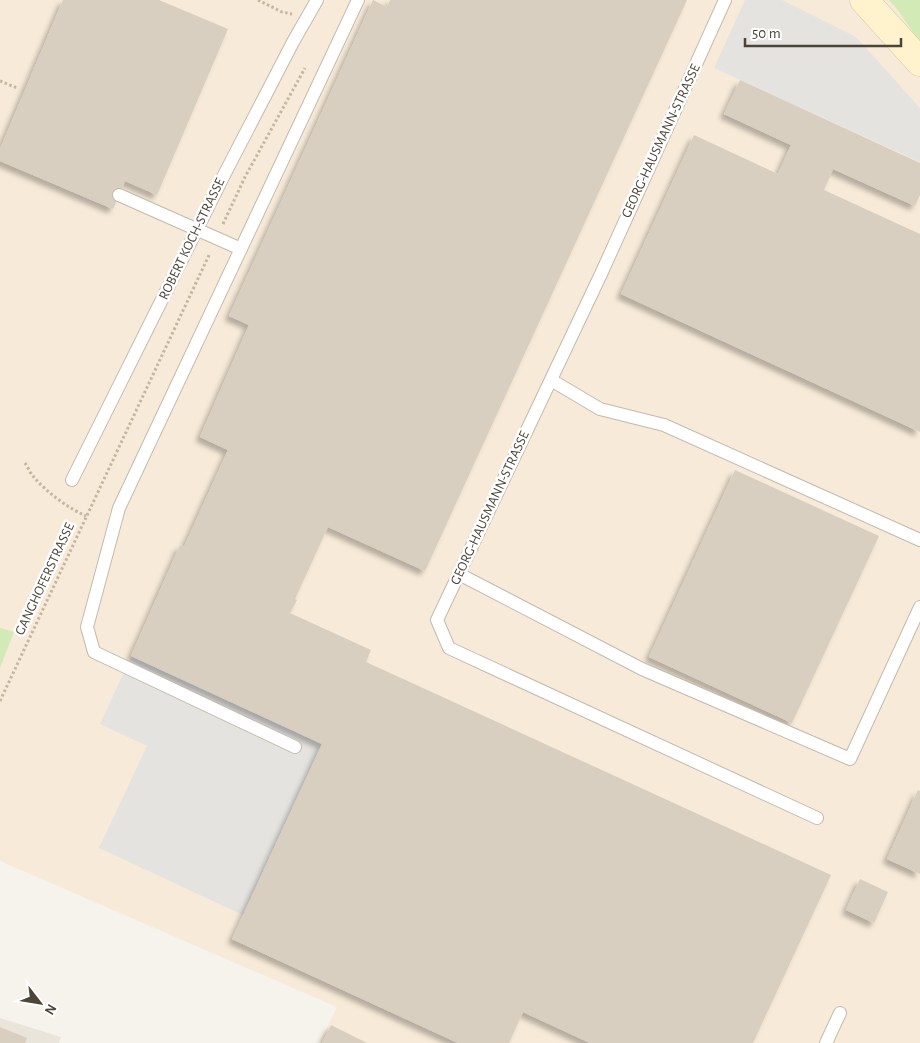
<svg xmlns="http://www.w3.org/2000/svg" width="920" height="1043" viewBox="0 0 920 1043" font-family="'Alegreya Sans',sans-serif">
	<defs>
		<filter id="shadow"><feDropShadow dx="-4.5" dy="4.5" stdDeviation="2.5" flood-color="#0004"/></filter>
	</defs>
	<rect width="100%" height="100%" fill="#f6f3ec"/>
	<polygon fill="#eae5da" points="0,1018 61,1037 59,1043 0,1043"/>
	<polygon fill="#f7ead8" points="0,0 920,0 920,1043 320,1043 337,1007 0,861"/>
	<g fill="#d2eab5">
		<polygon points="889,0 920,0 920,42 897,9"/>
		<polygon points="0,628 14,632 0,668"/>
	</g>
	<g fill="#e5e3e0">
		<polygon points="745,0 782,0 856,37 920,108 920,162 714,68"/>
		<polygon points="132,655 325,744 245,916 99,848 147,746 100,724"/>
	</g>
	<g fill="#d8cfc1" filter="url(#shadow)">
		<polygon points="63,0 159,0 228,29 157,195 125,181 113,209 0,161 0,149"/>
		<polygon points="373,0 387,7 390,0 687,0 425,571 328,527 295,599 297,600 290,613 371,650 366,662 831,875 753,1043 590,1043 523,1012 509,1043 458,1043 232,939 322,744 131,656 180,545 184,547 228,450 200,437 249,325 229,316"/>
		<polygon points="740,80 920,163 920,195 915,206 833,169 824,190 920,234 920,432 621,294 694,135 778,174 791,145 724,114"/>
		<polygon points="735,470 879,536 792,723 649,657"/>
		<polygon points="918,790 920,791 920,874 887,859"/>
		<polygon points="860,879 888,892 874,923 846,910"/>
		<polygon points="331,1025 367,1043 322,1043"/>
		<polygon points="0,1027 27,1038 25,1043 0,1043"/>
	</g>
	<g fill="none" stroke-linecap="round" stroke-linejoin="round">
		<defs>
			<g id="lane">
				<polyline points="725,0 601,274 437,620 449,648 817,818"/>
				<polyline points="119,195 241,249"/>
				<polyline points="551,380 600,409 664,425 920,540"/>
				<polyline points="72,480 223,177 293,42 317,0"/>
				<polyline points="459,574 642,669 850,759 920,607"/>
				<polyline points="295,747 94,652 87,627 119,508 358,0"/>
				<polyline points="826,1043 840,1013"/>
			</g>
			<polyline id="secondary" points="864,0 920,62"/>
		</defs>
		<use href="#lane" stroke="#c2bbae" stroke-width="14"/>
		<use href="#secondary" stroke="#d6c79b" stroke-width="29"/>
		<g stroke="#c4b79f" stroke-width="3" stroke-dasharray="2.5 2.5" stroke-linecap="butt">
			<polyline points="258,0 282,12 292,14"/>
			<polyline points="0,81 17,88"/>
			<polyline points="223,224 245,177 305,68"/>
			<path d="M 25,463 C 28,467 30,473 33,476 C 46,492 68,508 86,516"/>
			<polyline points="0,701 210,253"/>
		</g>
		<use href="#lane" stroke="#fff" stroke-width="12"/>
		<use href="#secondary" stroke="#fff3cd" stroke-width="28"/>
	</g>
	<g text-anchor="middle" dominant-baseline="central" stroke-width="5" stroke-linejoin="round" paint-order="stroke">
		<g font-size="14" fill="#4b4439" stroke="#fff">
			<text transform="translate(661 141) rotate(-65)">GEORG-HAUSMANN-STRASSE</text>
			<text transform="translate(192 239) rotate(-64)">ROBERT KOCH-STRASSE</text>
			<text transform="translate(490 508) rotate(-65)">GEORG-HAUSMANN-STRASSE</text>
			<text transform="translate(45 579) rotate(-65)">GANGHOFERSTRASSE</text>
		</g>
	</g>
	<g transform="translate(40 1003) rotate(121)" stroke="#ffffff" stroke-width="4" paint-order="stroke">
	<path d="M0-4L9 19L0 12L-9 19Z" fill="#4b4439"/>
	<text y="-8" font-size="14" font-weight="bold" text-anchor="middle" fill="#4b4439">N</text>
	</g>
	<path d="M745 38v8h156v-8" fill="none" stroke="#4b4439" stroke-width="2.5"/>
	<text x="752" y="38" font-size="15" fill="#4b4439" stroke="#ffffff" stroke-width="4" paint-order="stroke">50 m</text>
</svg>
